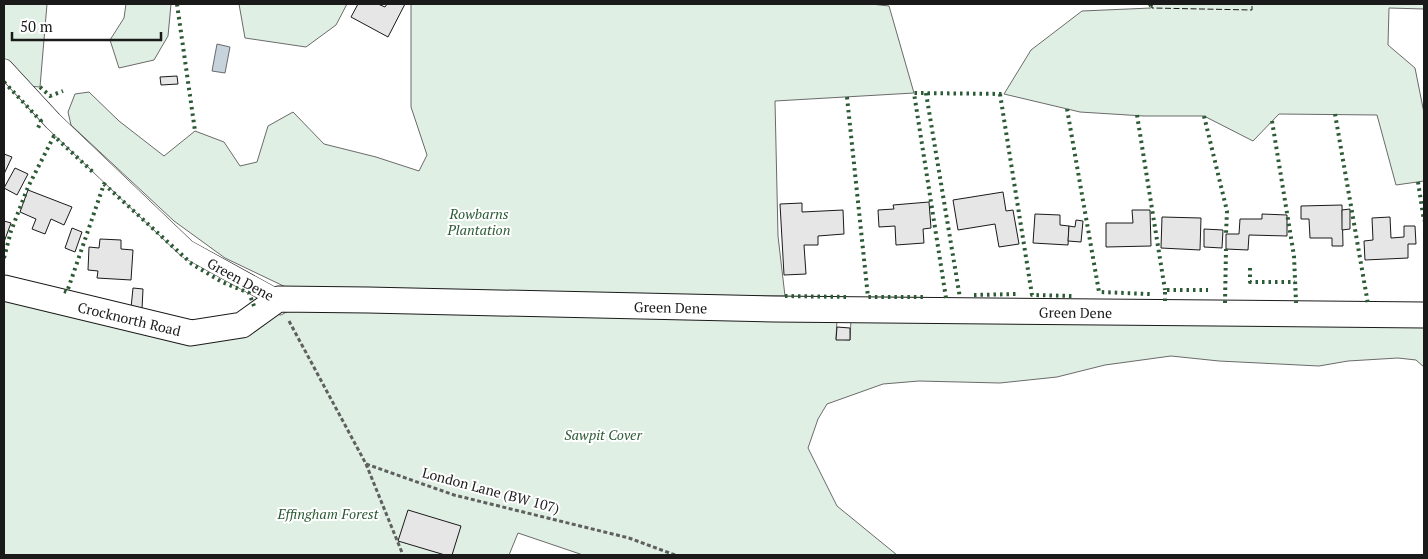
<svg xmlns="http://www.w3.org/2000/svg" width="1428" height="559" viewBox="0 0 1428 559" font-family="'PT Serif',serif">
	<rect width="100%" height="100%" fill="#fff"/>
	<g fill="#e0efe3" stroke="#6a6a6a">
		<polygon points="4,4 47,4 40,87 28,86 4,61"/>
		<polygon points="126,4 171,4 168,36 154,60 119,68 110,40 124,18"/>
		<polygon points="239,4 347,4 336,25 306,47 245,38"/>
		<polygon points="411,4 871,4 889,6 914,93 775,101 778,236 785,296 529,296 294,291 225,258 174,221 71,125 68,112 75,94 89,92 119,121 164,156 195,131 224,142 240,166 257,162 268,126 293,112 324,144 376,157 419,171 427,155 411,107"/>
		<polygon points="1152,4 1424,4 1424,9 1389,8 1388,45 1415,68 1424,113 1424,181 1396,185 1377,115 1279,114 1253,141 1204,116 1144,116 1080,112 1004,94 1031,50 1082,11 1151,8"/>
		<polygon points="4,296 182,340 269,313 281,315 296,307 837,319 836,339 850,340 851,319 1424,326 1424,367 1416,360 1398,358 1348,361 1319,366 1219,361 1171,356 1105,365 1057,377 1000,383 919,381 883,384 827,404 818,419 808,448 837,506 897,555 583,555 518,533 509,555 4,555"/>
	</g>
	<polygon fill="#c6d2dc" stroke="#6a6a6a" points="217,44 230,47 225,73 212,71"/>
	<g fill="#e6e6e6" stroke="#1a1a1a">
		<polygon points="358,4 378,4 385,7 387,4 405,4 388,37 351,17"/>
		<polygon points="177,76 178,84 161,85 160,77"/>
		<polygon points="4,154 12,157 4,174"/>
		<polygon points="15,168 28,174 17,195 4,188"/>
		<polygon points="28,190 72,207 64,225 51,219 45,234 32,229 36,219 20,212"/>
		<polygon points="1003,192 1006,211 1013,210 1019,244 999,247 995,224 958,230 953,200"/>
		<polygon points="929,202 931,228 923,229 924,243 896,245 895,226 879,227 878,210 894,209 893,205"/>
		<polygon points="802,203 802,212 843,210 844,234 818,236 818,245 804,245 806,274 784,275 780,204"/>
		<polygon points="1342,205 1343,246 1332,246 1332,238 1310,238 1309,219 1301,219 1301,206"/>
		<polygon points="1350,209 1350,229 1342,230 1342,210"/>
		<polygon points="1132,210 1150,210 1151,246 1106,247 1106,223 1133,223"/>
		<polygon points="1035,214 1060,215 1060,225 1069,226 1068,245 1033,243"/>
		<polygon points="1262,214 1287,215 1287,236 1249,235 1248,250 1226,249 1226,234 1239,234 1240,219 1262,219"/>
		<polygon points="1162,217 1201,218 1200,250 1161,248"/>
		<polygon points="1390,217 1391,238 1404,237 1404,226 1415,226 1416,244 1408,244 1408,258 1365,260 1364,241 1373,240 1372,218"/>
		<polygon points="1076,220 1083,221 1081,242 1068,241 1069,226 1075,227"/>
		<polygon points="4,221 11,223 4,242"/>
		<polygon points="72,228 82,232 75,252 65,248"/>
		<polygon points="1204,229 1223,230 1222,248 1204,247"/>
		<polygon points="100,239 121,240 121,249 133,250 131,280 97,278 98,271 88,270 89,247 99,248"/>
		<polygon points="133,288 143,289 142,309 131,308"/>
		<polygon points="837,327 850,328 850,340 836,340"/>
		<polygon points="408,510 461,526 452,555 445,555 398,541"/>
	</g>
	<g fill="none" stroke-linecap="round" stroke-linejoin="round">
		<defs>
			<g id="street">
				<path id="s1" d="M 4,68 L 53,121 L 187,249 L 278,299"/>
			</g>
			<g id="secondary">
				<path id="s2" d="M 4,288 L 191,333 L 242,325 L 278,299 L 368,300 L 774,309 L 1424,315"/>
			</g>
		</defs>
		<use href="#street" stroke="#1a1a1a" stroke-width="19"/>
		<use href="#secondary" stroke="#1a1a1a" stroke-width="27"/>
		<g stroke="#5f5f5f" stroke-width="3" stroke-dasharray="4 2.5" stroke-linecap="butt">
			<polyline points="289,321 366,464 454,495 629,538 675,555"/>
			<polyline points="366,464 403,555"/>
		</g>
		<use href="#street" stroke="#fff" stroke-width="18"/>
		<use href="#secondary" stroke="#fff" stroke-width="25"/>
		<g stroke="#2b5a34" stroke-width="4" stroke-dasharray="2.5 4" stroke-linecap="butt">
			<polyline points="177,4 195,131"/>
			<polyline points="1150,4 1152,8"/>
			<polyline points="4,82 41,121 38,128"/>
			<polyline points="40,87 50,96 63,91"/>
			<polyline points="926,93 960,298"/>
			<polyline points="1000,94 1032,295 1073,296"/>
			<polyline points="847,97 868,297 924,297"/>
			<polyline points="1067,109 1099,292 1150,294"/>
			<polyline points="1335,114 1368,304 1370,304"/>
			<polyline points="1137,115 1165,290"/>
			<polyline points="1204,116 1227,211 1226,234"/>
			<polyline points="1272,121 1294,256 1296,303"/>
			<polyline points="1418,182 1424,221"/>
			<polyline points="4,258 11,231 28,187 54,136 94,173"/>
			<polyline points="1250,268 1250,282 1295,282"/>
			<polyline points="64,291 67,292 104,184 192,264 222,282 249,293 254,306"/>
			<polyline points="974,295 1017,294"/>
			<polyline points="785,296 849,297"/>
			<polyline points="946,298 914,93 1004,94"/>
			<polyline points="1165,301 1165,290 1208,290"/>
			<polyline points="1225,303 1226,249"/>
		</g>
		<polyline stroke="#1a1a1a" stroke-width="1" stroke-dasharray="6 2.5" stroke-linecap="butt" points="1152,4 1152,8 1252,10 1252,4"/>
	</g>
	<g text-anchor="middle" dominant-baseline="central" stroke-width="4" stroke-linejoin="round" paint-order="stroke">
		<g font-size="14" font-style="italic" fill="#2b5a34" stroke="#fff">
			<text x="479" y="213">Rowbarns<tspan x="479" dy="16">Plantation</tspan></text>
			<text x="603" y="434">Sawpit Cover</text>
			<text x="328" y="513">Effingham Forest</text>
		</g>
		<g font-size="14" fill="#1a1a1a" stroke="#fff">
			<text stroke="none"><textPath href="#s1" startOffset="319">Green Dene</textPath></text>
			<text stroke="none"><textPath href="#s2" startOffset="681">Green Dene</textPath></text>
			<text stroke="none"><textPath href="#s2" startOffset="1086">Green Dene</textPath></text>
			<text stroke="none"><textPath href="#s2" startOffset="129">Crocknorth Road</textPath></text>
			<text transform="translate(491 490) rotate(15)">London Lane (BW 107)</text>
		</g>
	</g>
	<rect width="1428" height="559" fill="none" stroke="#1a1a1a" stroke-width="10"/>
	<path d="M12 32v8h149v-8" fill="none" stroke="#1a1a1a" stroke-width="2.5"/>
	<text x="20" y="32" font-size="15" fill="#1a1a1a" stroke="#ffffff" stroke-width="4" paint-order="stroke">50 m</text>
</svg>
